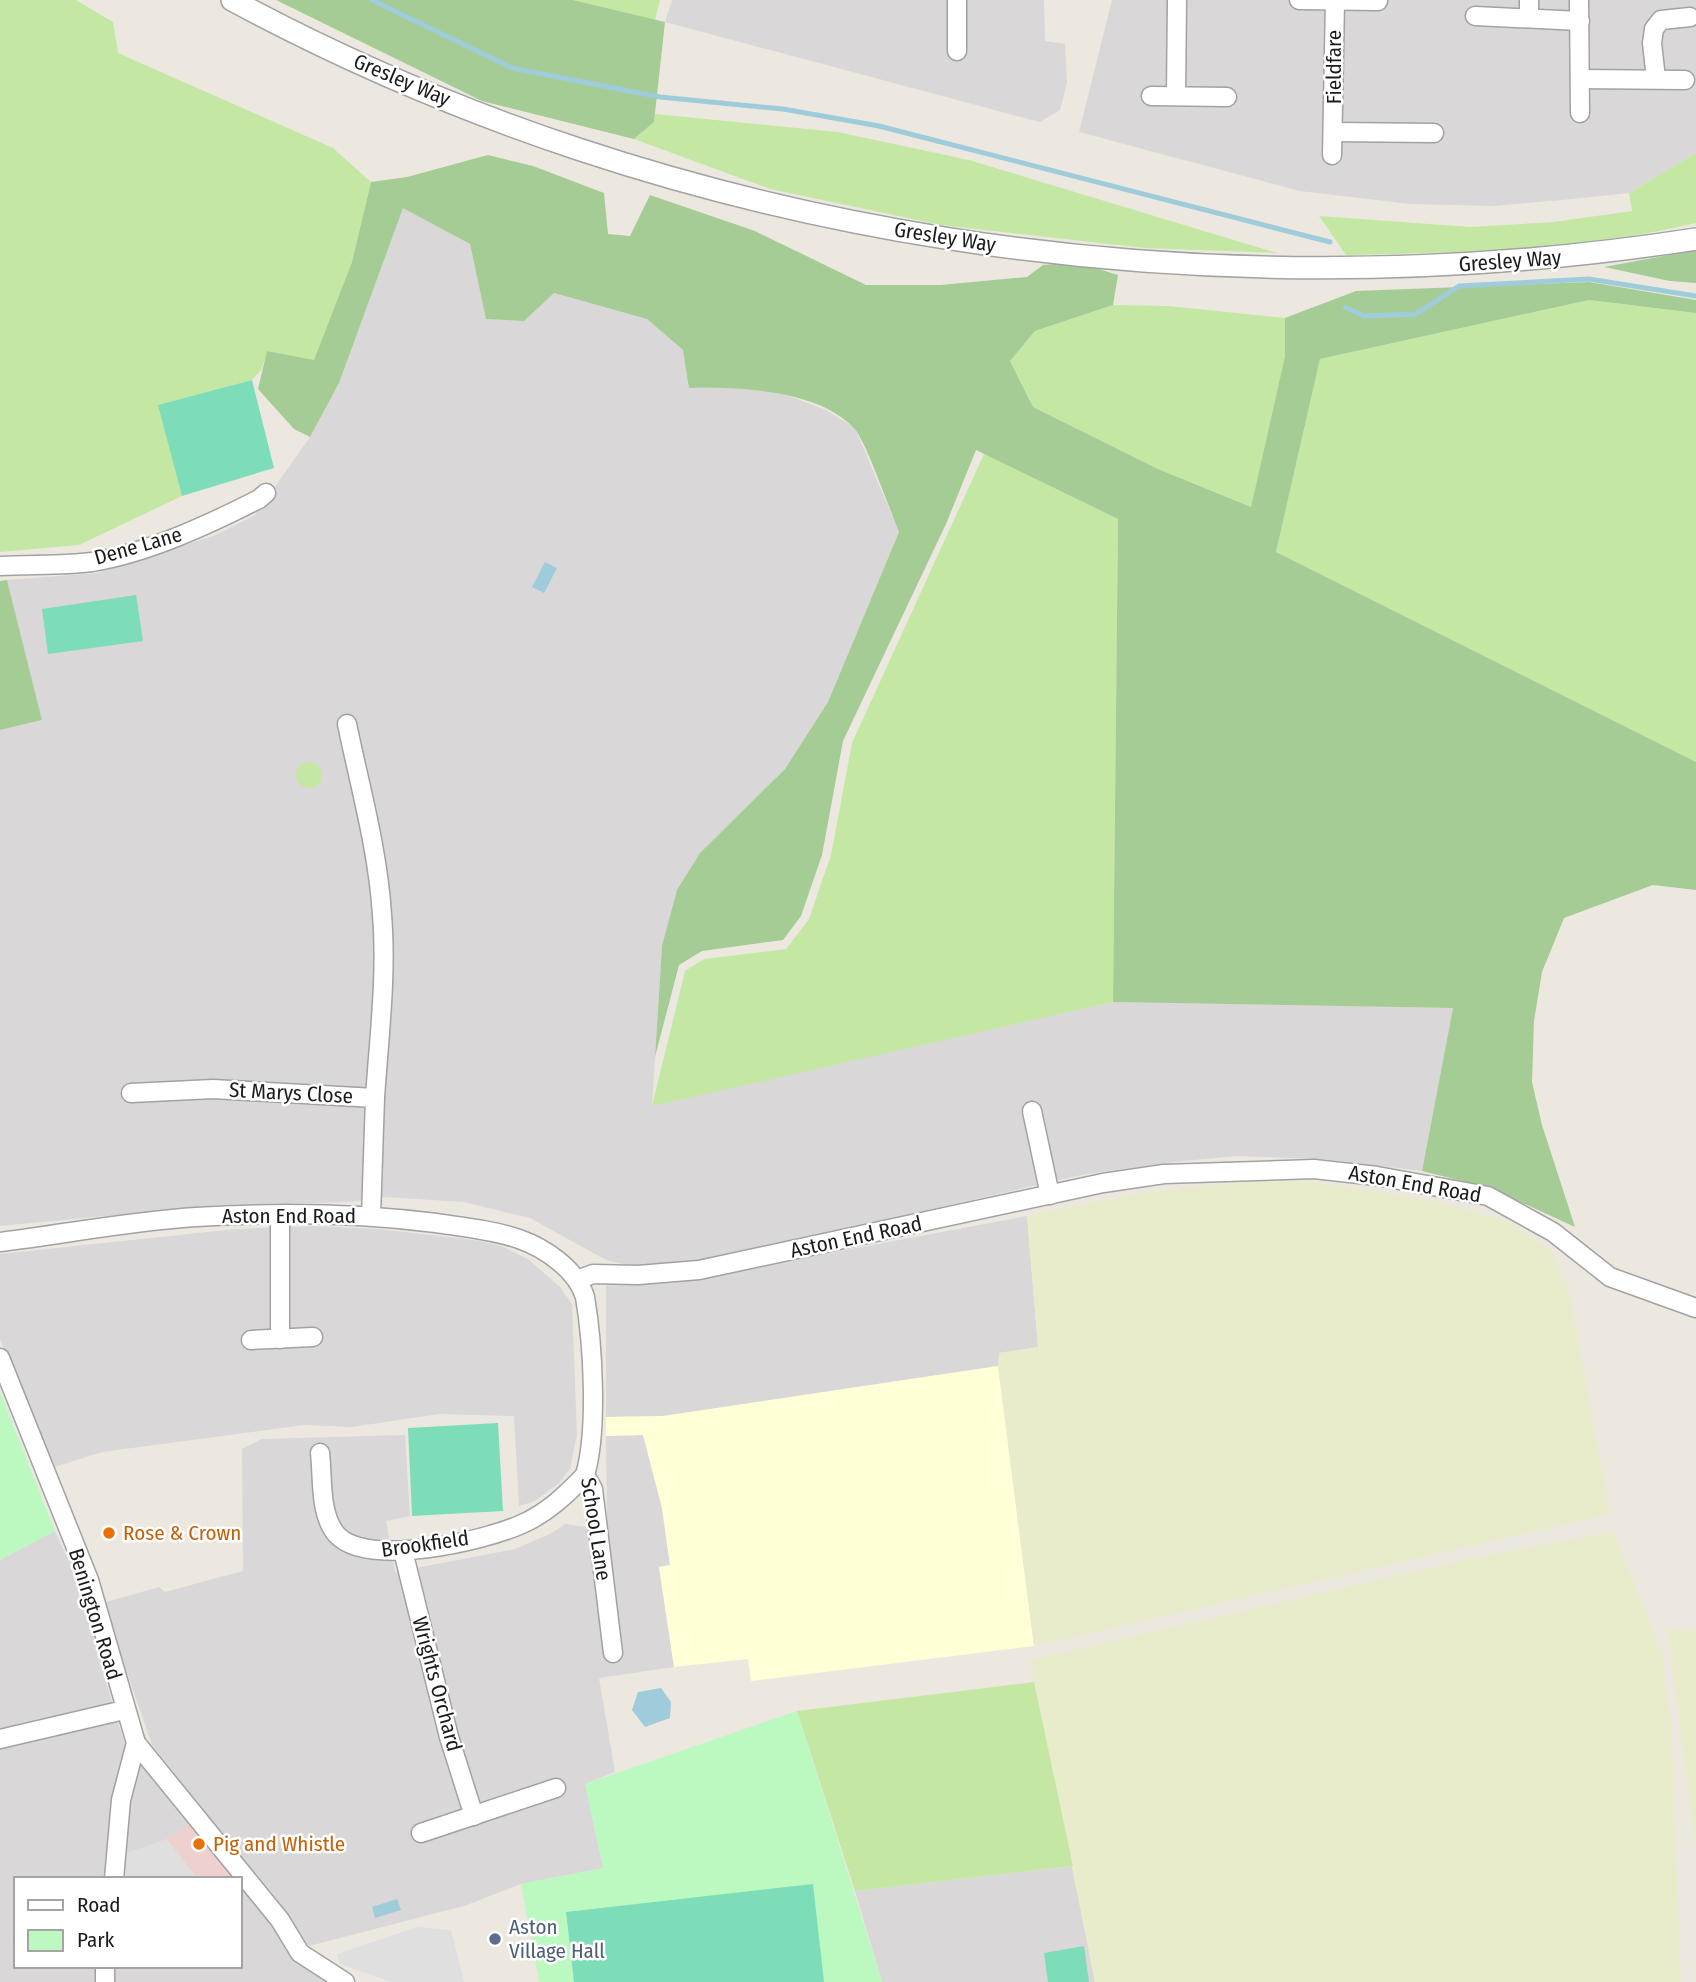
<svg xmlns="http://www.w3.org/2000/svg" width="1696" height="1982" viewBox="0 0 1696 1982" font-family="'Fira Sans Condensed',sans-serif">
	<rect width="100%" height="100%" fill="#ece8e0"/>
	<g fill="#d9d7d7">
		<polygon points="672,0 1044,0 1045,41 1065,44 1067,82 1060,110 1040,122 665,22"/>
		<polygon points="1112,0 1696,0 1696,153 1629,193 1562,200 1494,206 1410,204 1300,191 1079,132"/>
		<polygon points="403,207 470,244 486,319 523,321 554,293 647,319 683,350 690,388 737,387 784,394 826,410 855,428 899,532 828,702 785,769 706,847 662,946 652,1105 1113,1002 1453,1008 1422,1171 1323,1159 1238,1156 1183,1161 1086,1174 711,1259 640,1268 606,1260 530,1218 464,1202 385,1197 350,1202 221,1205 0,1226 0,730 42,720 7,580 98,573 216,535 255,515 310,437 339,383"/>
		<polygon points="1027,1216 1038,1347 999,1353 998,1366 663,1416 606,1417 606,1282 671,1283"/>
		<polygon points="314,1226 379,1229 474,1240 501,1246 528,1259 560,1287 572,1304 577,1435 570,1469 559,1483 535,1501 519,1506 514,1416 439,1414 352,1427 304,1425 102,1452 48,1469 0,1339 0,1254 236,1229"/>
		<polygon points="405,1435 410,1516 386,1521 395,1572 515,1549 552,1533 565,1524 607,1530 606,1436 643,1435 662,1508 670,1566 659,1567 674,1667 599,1678 615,1772 585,1784 603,1868 521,1884 464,1906 309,1946 152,1745 103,1603 159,1587 165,1592 243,1571 242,1449 262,1439"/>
		<polygon points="55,1531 90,1607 105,1679 125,1745 152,1771 190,1823 167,1839 121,1855 107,1879 16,1879 16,1966 240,1966 240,1893 247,1888 326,1979 325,1982 0,1982 0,1560"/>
		<polygon points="1073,1866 1095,1982 882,1982 855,1891"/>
	</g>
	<polygon fill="#eed0ce" points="190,1823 239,1879 120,1879 121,1855 167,1839"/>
	<polygon fill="#feffd6" points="998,1366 1034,1646 751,1681 748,1659 674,1667 659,1567 670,1565 662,1508 643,1435 606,1436 606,1417 663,1416"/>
	<g fill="#e9ecca">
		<polygon points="1308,1181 1430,1200 1510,1222 1552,1252 1569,1291 1610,1514 1034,1646 998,1366 999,1353 1038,1347 1027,1216 1146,1192 1246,1182"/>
		<polygon points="1613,1532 1662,1653 1671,1720 1681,1982 1095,1982 1030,1660 1468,1559"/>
		<polygon points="1667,1628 1696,1631 1696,1852"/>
	</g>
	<g fill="#c4e8a4">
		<polygon points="0,0 76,0 113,22 118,53 333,148 371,182 352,262 314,361 268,351 261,370 252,380 159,405 182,496 79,545 0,552"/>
		<polygon points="573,0 660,0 655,20"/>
		<polygon points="655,114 838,132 969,160 1277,253 1144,248 941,225 770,189 634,139 654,122"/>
		<path d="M 1696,153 L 1696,223 C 1581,250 1463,253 1346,255 L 1319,216 L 1471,227 L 1553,222 L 1632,211 L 1629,193 Z"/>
		<polygon points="1589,300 1696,313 1696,762 1276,552 1320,359"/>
		<polygon points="1113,305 1169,306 1285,318 1285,356 1251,507 1158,469 1033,407 1010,361 1035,331"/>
		<polygon points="984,454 1118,519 1113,1002 652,1106 685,971 704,959 786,949 809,919 831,855 852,743"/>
		<circle cx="309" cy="775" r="13"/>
		<polygon points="1034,1682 1073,1866 855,1891 797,1711"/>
	</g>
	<g fill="#a4cc94">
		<polygon points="276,0 573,0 665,22 654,122 634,139 482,101"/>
		<path d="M 488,155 L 533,166 L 604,193 L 608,234 L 630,236 L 650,195 L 755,231 L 866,285 L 940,285 L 1027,277 L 1043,265 L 1076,262 L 1118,275 L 1113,305 L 1035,331 L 1010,361 L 1033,407 L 1158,469 L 1251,507 L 1285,356 L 1285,318 L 1356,291 L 1589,282 L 1696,300 L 1696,313 L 1589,300 L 1320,359 L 1276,552 L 1696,762 L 1696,890 L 1653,885 L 1564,918 L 1542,972 L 1534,1021 L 1532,1082 L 1542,1125 L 1575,1227 L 1490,1188 L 1422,1171 L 1453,1008 L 1113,1002 L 1118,519 L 976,450 L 946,524 L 843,741 L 822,855 L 801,916 L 783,940 L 702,951 L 679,965 L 655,1057 L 662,946 L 677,890 L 700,853 L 785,769 L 828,702 L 899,532 C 891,513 865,439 854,428 C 817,389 739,387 689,388 L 683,350 L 647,319 L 554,293 L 524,321 L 486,319 L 470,244 L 403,208 L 339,383 L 310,437 L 294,429 L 258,389 L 267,351 L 314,360 L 352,262 L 371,182 L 407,177 Z"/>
		<polygon points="1696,250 1696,283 1670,281 1604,267"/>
		<polygon points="7,580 42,720 0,730 0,581"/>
	</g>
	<g fill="#bbf9c1">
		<polygon points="0,1392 55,1531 0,1560"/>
		<polygon points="797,1711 882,1982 539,1982 521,1884 603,1868 585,1784"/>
	</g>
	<g fill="#7dddb9">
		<polygon points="252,380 274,468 182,496 158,405"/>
		<polygon points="136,595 143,641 48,654 42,609"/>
		<polygon points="498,1423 503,1511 412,1516 408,1428"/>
		<polygon points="813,1884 824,1982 574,1982 566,1912"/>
		<polygon points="1084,1946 1089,1982 1048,1982 1044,1953"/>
	</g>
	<g fill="#dfdfdf">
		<polygon points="167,1839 198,1879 120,1879 121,1855"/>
		<polygon points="417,1927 451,1930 464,1982 391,1982 340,1964 337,1954"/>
	</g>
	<g fill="#9fccdb">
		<polygon points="545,562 557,568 544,593 532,587"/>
		<polygon points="661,1688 671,1702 670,1718 645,1727 632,1710 638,1692"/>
		<polygon points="397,1899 401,1910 375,1918 372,1907"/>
	</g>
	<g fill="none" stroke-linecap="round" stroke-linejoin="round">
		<g stroke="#9fccdb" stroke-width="5">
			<polyline points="372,0 512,68 660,97 783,109 879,126 1330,242"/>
			<polyline points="1345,307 1364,316 1416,314 1459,286 1589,279 1696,296"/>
		</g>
		<defs>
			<g id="minor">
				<polyline points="1299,0 1378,1"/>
				<polyline points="1579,0 1580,113"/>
				<polyline points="1475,16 1580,21"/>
				<polyline points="1529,18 1529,0"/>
				<polyline points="957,51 957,0"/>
				<polyline points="1580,79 1685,80"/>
				<polyline points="1656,79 1652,43 1654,29 1661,20 1690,17"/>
				<polyline points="1176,95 1177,0"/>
				<polyline points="1151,96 1227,97"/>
				<polyline points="1333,132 1434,133"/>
				<polyline points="1332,155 1335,1"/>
				<path d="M 0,566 C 30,564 62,566 92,562 C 148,553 210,524 259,499 L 266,493"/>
				<path d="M 347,724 C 360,787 378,850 382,915 C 387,975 379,1037 375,1098"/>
				<polyline points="131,1093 213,1089 375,1098 371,1216"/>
				<polyline points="1032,1111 1050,1195"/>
				<polyline points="280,1215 280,1339"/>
				<path d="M 0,1242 C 65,1234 131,1221 196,1217 C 275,1212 357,1213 436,1223 C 463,1227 493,1230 519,1239 C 545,1248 577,1270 585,1297 C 593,1344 598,1431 585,1475 L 593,1489 L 613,1653"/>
				<polyline points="577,1280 593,1274 638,1275 699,1270 1103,1183 1164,1174 1314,1169 1377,1176 1488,1196 1553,1232 1610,1277 1696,1308"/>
				<polyline points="251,1340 313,1337"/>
				<polyline points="0,1358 89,1580 136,1743 121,1800 114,1879"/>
				<path d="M 320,1453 C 323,1478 319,1515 337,1535 C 368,1568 484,1541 522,1524 C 547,1513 566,1495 585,1475"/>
				<polyline points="403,1551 449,1737 474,1816"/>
				<polyline points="0,1739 124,1710"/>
				<polyline points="136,1743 280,1920 300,1953 345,1982"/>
				<polyline points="421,1833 556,1788"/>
				<polyline points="105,1982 105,1966"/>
			</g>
			<path id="tertiary" d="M 232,0 C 675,239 1201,316 1696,239"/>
		</defs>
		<use href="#minor" stroke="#a2a2a2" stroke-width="21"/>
		<use href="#tertiary" stroke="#a2a2a2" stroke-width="24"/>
		<use href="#minor" stroke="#fff" stroke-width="18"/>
		<use href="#tertiary" stroke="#fff" stroke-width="21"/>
	</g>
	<g fill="#e8710a" stroke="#fff" stroke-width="2.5">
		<circle cx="109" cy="1533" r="7"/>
		<circle cx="199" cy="1844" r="7"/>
	</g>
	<circle fill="#5c6f8a" stroke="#fff" stroke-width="2.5" cx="495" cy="1939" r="7"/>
	<g text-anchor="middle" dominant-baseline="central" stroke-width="5" stroke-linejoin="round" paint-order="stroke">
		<g font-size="21" fill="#1b1b1b" stroke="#fff">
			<text transform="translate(1334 67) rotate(-90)">Fieldfare</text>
			<text transform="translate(402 80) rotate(23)">Gresley Way</text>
			<text transform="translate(945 237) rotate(9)">Gresley Way</text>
			<text transform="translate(1510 261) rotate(-4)">Gresley Way</text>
			<text transform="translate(138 546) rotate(-16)">Dene Lane</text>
			<text transform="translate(291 1093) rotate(3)">St Marys Close</text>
			<text transform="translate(1415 1184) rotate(10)">Aston End Road</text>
			<text x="289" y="1216">Aston End Road</text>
			<text transform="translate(856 1237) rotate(-12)">Aston End Road</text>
			<text transform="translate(596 1529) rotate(81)">School Lane</text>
			<text transform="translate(425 1544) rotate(-8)">Brookfield</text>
			<text transform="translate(95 1614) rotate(73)">Benington Road</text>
			<text transform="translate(437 1684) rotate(75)">Wrights Orchard</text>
		</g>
		<g font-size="21" fill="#c56008" stroke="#fff" text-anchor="start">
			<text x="123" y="1533">Rose &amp; Crown</text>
			<text x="213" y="1844">Pig and Whistle</text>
		</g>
		<g font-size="21" fill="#4e5e75" stroke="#fff" text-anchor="start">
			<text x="509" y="1927">Aston<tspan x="509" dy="24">Village Hall</tspan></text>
		</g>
	</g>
	<rect x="14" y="1877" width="228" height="91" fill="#ffffff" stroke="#a4a4a4" stroke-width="2"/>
	<rect x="28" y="1900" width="35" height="10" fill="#ffffff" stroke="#a4a4a4" stroke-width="2"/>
	<text x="77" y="1912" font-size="21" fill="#1b1b1b">Road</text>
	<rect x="28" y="1930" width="35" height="21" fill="#bbf9c1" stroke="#a4a4a4" stroke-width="2"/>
	<text x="77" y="1947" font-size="21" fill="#1b1b1b">Park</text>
</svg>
